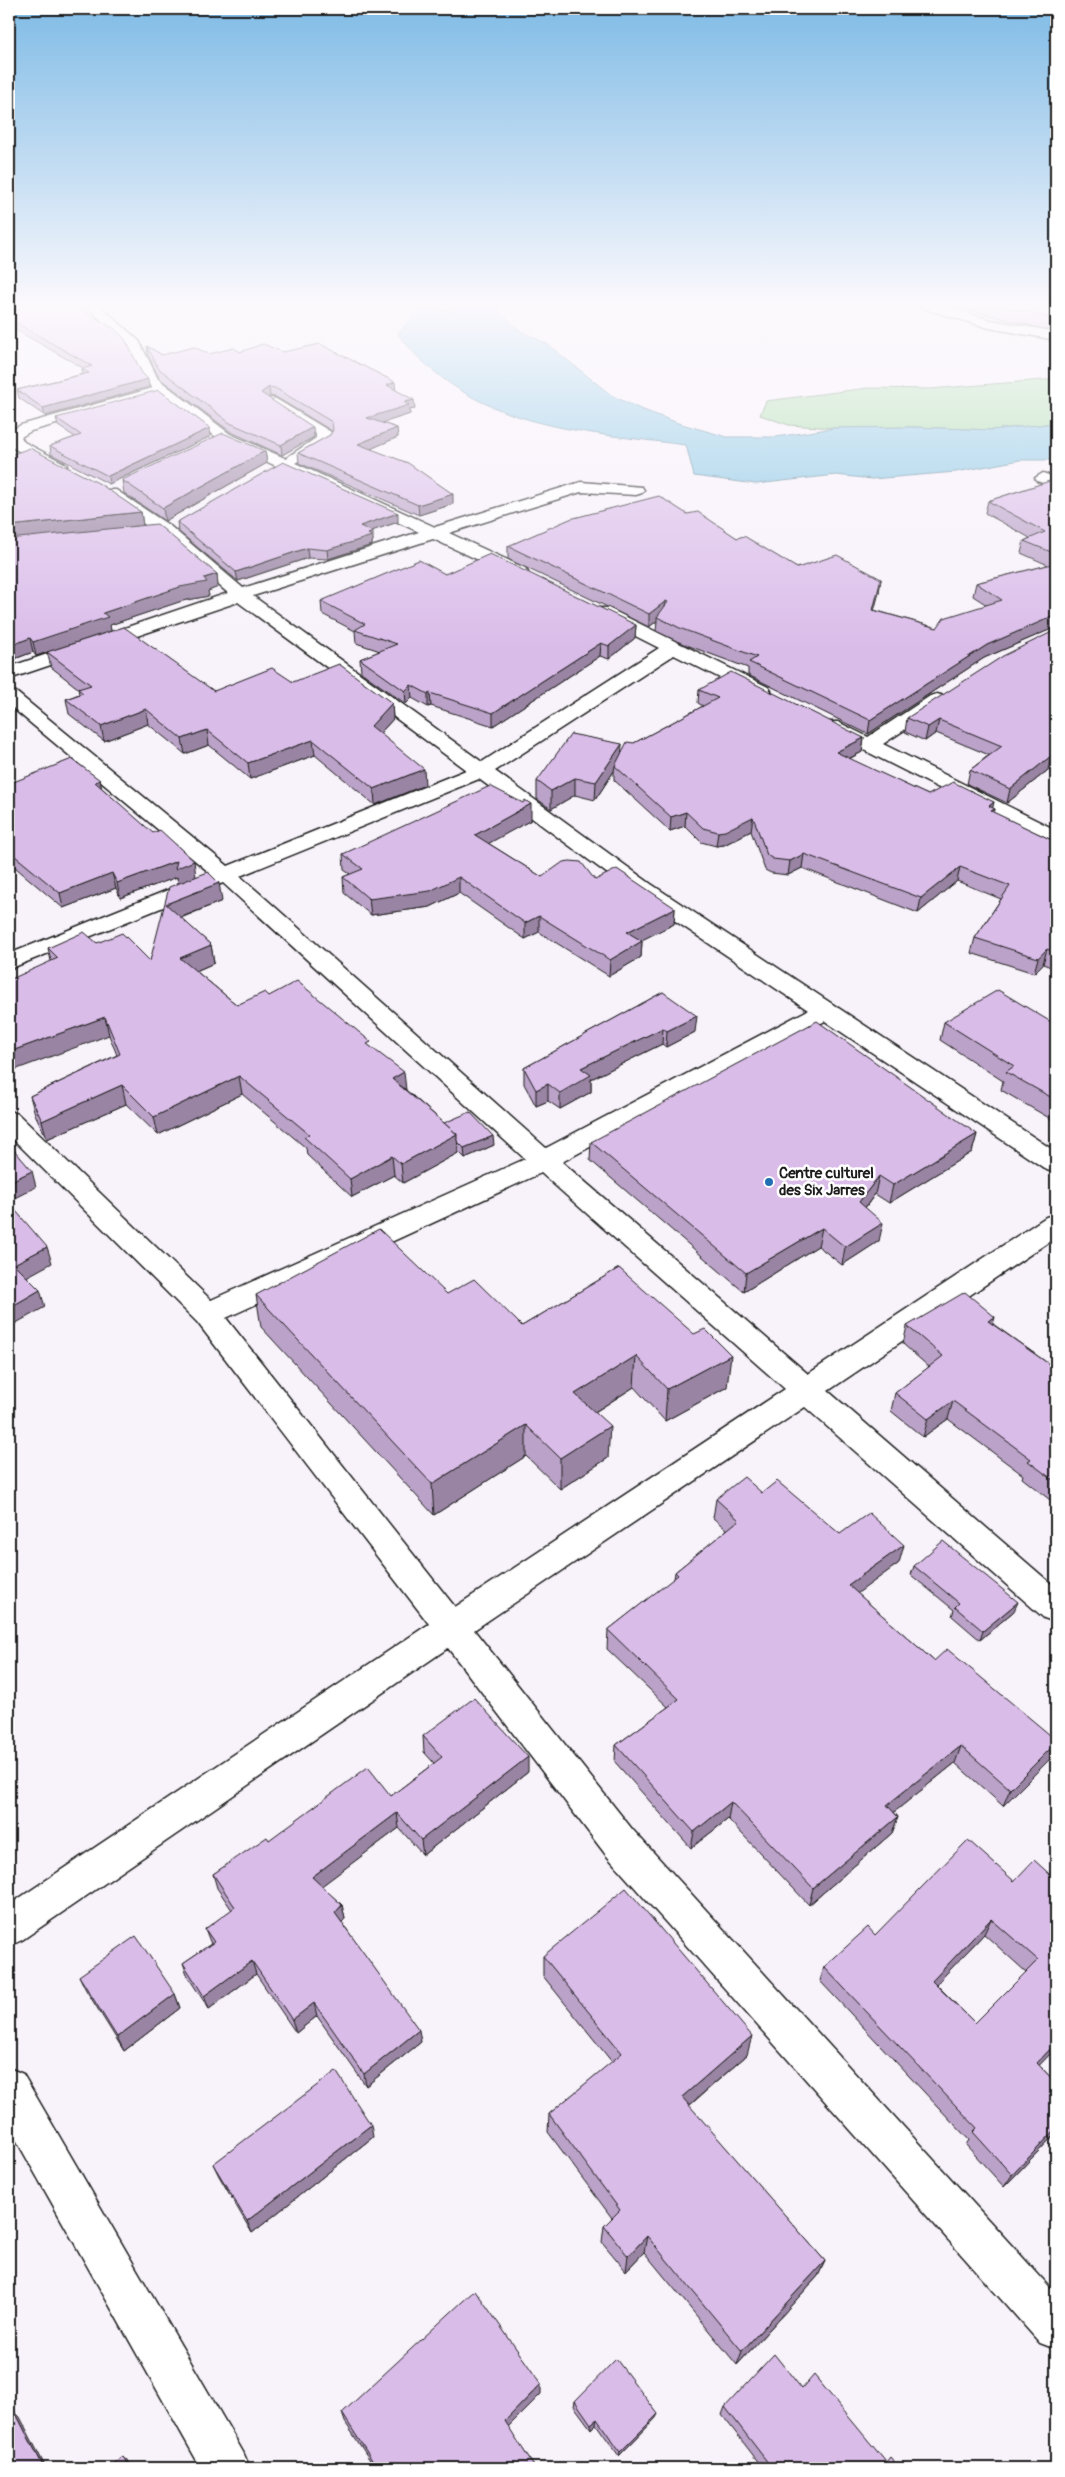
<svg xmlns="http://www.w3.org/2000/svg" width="1065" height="2477" viewBox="0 0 1065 2477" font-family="Pangolin,sans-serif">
	<rect width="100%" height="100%" fill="#f8f2fb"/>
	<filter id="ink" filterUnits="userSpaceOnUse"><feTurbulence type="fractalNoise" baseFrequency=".02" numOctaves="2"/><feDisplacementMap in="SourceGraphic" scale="10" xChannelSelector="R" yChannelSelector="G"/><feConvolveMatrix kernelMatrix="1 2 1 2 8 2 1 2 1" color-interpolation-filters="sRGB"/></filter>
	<g filter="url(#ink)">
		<g fill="#9fdaa1" stroke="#5e7b5e">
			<polygon points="400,302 466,302 466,303 456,311 417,311"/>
			<polygon points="1056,379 1056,423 992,430 913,427 834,428 789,425 760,415 766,401 868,388 930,389"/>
		</g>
		<path fill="#82c5e3" stroke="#598193" d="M 466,302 L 501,302 L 500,313 L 521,331 L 547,344 L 611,395 L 638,408 L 678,423 L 727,437 L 776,437 L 834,428 L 913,427 L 992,430 L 1056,423 L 1056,460 L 1020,460 L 956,472 L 872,479 L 836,475 L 756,484 L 694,476 L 686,445 C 577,431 471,428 398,334 L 417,311 L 455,311 Z"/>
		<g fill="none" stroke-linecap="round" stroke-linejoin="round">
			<defs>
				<g id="street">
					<path d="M 82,302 L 96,302 L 139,341 L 158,379 L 230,434 L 287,459 L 289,456 L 316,438 L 316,434 L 264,402 L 271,398 L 276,399 L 331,432 L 332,440 L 329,443 L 295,463 L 435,527 L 581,482 L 642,487 L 644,490 L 642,493 L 636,495 L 581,492 L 449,533 L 525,568 L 528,572 L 525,576 L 513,576 L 433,539 L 253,596 L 482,762 L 659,648 L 596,616 L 593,612 L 596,608 L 608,608 L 768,687 L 771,691 L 768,695 L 754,695 L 674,655 L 495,771 L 651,884 L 1056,1152 L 1056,1173 L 1047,1170 L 825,1021 L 562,1162 L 808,1374 L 1046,1217 L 1056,1214 L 1056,1237 L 828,1391 L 1056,1588 L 1056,1622 L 1044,1618 L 805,1407 L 474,1630 L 632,1829 L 1056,2294 L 1056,2349 L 1040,2343 L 606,1855 L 448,1648 L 22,1940 L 9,1946 L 9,1905 L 429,1624 L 197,1322 L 9,1135 L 9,1111 L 18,1114 L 211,1300 L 525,1159 L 223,883 L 9,969 L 9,954 L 210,873 L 9,705 L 9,690 L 16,692 L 228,866 L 466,770 L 238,602 L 9,679 L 9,667 L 228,593 L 158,534 L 104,496 L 102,493 L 104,490 L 116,490 L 170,526 L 243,588 L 419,532 L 220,440 L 161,395 L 31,431 L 21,437 L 24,442 L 64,463 L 67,466 L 64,469 L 54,469 L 13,448 L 9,442 L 9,431 L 21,425 L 153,388 L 145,381 L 128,346 ZM 479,779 L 635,894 L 808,1010 L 546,1148 L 240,876 ZM 541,1173 L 785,1389 L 455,1607 L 226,1318 Z"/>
					<polygon points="911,302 931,302 991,320 1056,332 1056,340 989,328 912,305"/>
					<polygon points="1043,473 1056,478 1056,488 1037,481 1035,478"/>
					<polygon points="937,694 944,696 947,700 944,704 883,744 1056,830 1056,844 1048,843 824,730 821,726 824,722 838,722 868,737 930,696"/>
					<polygon points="9,2068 23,2074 243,2452 250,2468 201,2468 9,2127"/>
				</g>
			</defs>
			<use href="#street" stroke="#1c1c1c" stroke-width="3"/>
			<use href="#street" fill="#fff" fill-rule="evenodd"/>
		</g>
		<g fill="#bba2c8" stroke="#1c1c1c" fill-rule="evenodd">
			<polygon points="9,302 149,387 45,416 19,398 17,390 83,374 82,369 83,368 9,326"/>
			<polygon points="937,302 1056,302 1056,332"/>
			<polygon points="147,346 162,355 209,354 240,352 283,352 396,390 415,409 409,410 410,414 382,423 397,428 398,437 370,449 453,504 419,515 299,463 298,453 330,435 332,431 276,397 270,396 268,398 314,437 282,455 231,432 159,378 148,355"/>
			<polygon points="56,418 211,436 109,484 51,454 50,446 75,437 58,426"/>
			<polygon points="265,451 267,463 165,521 124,493 122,480"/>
			<polygon points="1056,479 1056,627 984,658 868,734 748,675 748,668 681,643 656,631 657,621 649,627 508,559 508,546 687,514 737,538 797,568 881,579 879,592 874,610 937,628 987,605 973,596 976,583 1048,565 1021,553 1024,541 1030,538 985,513 988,501"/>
			<polygon points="141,512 143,525 217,574 218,587 208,591 209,596 182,601 110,625 111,631 214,691 293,682 392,703 393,719 380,733 425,785 375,805 315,755 250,779 209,745 185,754 148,724 104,741 69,714 66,699 79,694 78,689 79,689 51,667 47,652 36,656 33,652 9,661"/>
			<polygon points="177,522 398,522 371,531 373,541 372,542 372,545 328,559 308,558 238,581 178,531"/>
			<polygon points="445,574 636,625 635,638 609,659 600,656 493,726 431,706 428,707 412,698 406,704 361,672 360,659 380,651 356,643 355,631 322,614 321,601"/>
			<polygon points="1055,673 1056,675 1056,774 1048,770 1007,803 967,784 970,770 989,755 936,733 925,741 905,732 907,718"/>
			<polygon points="699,690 864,738 862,752 849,759 928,795 994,802 992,808 995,809 994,813 1056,842 1056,969 1043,964 1034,973 971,953 975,938 1001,899 957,881 918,913 802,868 788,875 771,873 765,870 751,831 724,845 716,846 701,842 685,826 670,831 614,780 614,771 595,800 575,795 551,809 537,799 537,781 622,753 634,743 703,706 698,703"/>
			<polygon points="100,780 101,787 222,901 181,918 211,945 214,963 196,971 237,1005 269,996 371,1047 406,1090 444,1123 494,1145 465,1158 458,1151 458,1153 403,1183 394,1175 352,1197 307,1155 306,1148 242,1094 158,1135 126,1104 47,1139 35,1114 30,1096 117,1055 109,1035 51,961 48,948 97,943 150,961 178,884 177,877 120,898 116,888 63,908 9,862 9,781 11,783"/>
			<polygon points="531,820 488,843 542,877 595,880 675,908 674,924 641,940 642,941 641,957 609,976 539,932 525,939 459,893 430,907 371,915 344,893 343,877 350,874 344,870 343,854"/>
			<polygon points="663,992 695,1032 666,1047 662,1044 591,1079 591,1092 560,1109 548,1101 536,1106 524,1084 524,1068"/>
			<polygon points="944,1022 1056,1025 1056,1122 1001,1090 1003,1081 940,1040"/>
			<polygon points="977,1134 972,1152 889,1203 875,1194 865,1208 879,1241 842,1265 818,1246 744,1292 590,1160 591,1142"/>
			<polygon points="619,1268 727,1387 665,1421 634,1387 595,1412 608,1458 560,1489 526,1456 434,1515 261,1327 256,1295 447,1294 522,1326"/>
			<polygon points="995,1317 993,1324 1056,1369 1056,1501 1054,1503 1022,1478 1023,1475 948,1419 923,1437 891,1411 895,1393 929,1367 903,1344 907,1326"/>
			<polygon points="762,1493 840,1534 899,1563 857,1593 934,1661 1050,1759 1003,1806 955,1763 894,1812 898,1817 892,1833 809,1905 728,1819 691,1848 615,1762 616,1745 668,1707 607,1649 608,1630 674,1579 675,1572 727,1530 713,1518 716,1499"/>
			<polygon points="914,1566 1014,1611 980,1640 952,1616 954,1610 911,1575"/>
			<polygon points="423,1736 528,1772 423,1855 399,1828 321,1886 342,1905 345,1919 342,1922 421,2042 366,2086 317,2016 296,2033 256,1974 209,2009 188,1977 183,1963 211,1944 205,1929 232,1910 217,1888 213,1874 269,1840 391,1796 434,1763 424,1752"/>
			<path d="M 1056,1880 L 1056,2048 L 1039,2065 L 1056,2083 L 1056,2133 L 1004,2187 L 966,2145 L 969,2140 L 820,1981 L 824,1967 L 1014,1881 ZM 984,1934 L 1026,1972 L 975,2023 L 936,1984 Z"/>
			<polygon points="543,1956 747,2055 689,2106 825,2261 818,2276 737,2365 644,2252 626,2271 602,2242 604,2226 612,2218 548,2132 549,2114 612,2062 543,1976"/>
			<polygon points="79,1976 175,1994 180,2008 124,2051 86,1990"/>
			<polygon points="373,2137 252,2233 219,2176 213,2164"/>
			<polygon points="802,2389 886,2462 900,2468 763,2468 722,2415 725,2407"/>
			<polygon points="541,2394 508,2427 535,2468 375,2468 345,2422 342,2413"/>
			<polygon points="575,2401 656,2418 619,2456 596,2424 591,2429 574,2406"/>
		</g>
		<g fill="#9984a3" stroke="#1c1c1c">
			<polygon points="148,379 149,387 45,416 43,408"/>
			<polygon points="395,382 396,392 387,385"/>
			<polygon points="269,387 270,396 262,403 261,393"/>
			<polygon points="414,400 415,409 409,410 410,414 367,428 367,418 404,402"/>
			<polygon points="313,427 314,437 282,455 281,445"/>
			<polygon points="210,428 211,436 109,484 108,476"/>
			<polygon points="397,428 398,437 359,454 358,444"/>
			<polygon points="265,451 267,463 165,521 163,508"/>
			<polygon points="453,494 453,504 419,515 418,505"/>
			<polygon points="141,512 143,526 9,541 9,526"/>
			<polygon points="398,513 398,522 360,535 360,526"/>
			<polygon points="373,532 373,541 372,542 372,545 328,559 327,550"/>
			<polygon points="307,548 308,558 238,581 236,572"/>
			<polygon points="217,574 218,587 208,591 209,596 182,601 110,625 111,631 36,656 33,642 103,613"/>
			<polygon points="881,579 879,592 871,623 873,610"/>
			<polygon points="666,601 665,614 657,617 657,621 649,627 649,614"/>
			<polygon points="1056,615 1056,627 984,658 868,734 870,720 987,645"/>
			<polygon points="636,625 635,638 609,659 609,646"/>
			<polygon points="30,638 33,652 9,661 9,646"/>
			<polygon points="601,643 600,656 493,726 493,713"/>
			<polygon points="1056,663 1056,670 1050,683 1053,670"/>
			<polygon points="411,685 412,698 406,704 405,691"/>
			<polygon points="430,693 431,706 428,707 428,694"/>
			<polygon points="392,703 393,719 372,742 371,726"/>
			<polygon points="146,709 148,724 104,741 101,726"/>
			<polygon points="939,720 936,733 925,741 928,727"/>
			<polygon points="207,730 209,745 185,754 182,739"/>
			<polygon points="864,738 862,752 834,766 836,752"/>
			<polygon points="313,740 315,755 250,779 248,763"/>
			<polygon points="622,744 621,761 615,766 614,771 595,800 596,782"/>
			<polygon points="1051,756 1048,770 1007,803 1010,789"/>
			<polygon points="424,769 425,785 375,805 374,789"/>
			<polygon points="575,778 575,795 551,809 551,791"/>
			<polygon points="100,780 103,795 95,782"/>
			<polygon points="994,802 992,811 995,809 992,823 989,806"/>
			<polygon points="531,804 531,820 475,851 475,835"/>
			<polygon points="686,812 685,826 670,831 671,817"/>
			<polygon points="753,817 751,831 724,845 716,846 718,832"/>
			<polygon points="804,854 802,868 788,875 790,861"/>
			<polygon points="177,861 194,861 196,877 178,884 177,877 120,898 117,883"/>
			<polygon points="960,867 957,881 918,913 921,898"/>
			<polygon points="112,873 116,888 63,908 60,893"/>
			<polygon points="459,877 459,893 430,907 371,915 369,899"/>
			<polygon points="219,883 222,901 169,922 166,904"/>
			<polygon points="675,908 674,924 626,948 627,932"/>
			<polygon points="539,916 539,932 525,939 525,923"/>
			<polygon points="642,941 641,957 609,976 610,960"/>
			<polygon points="211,945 214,963 184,976 180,958"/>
			<polygon points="1047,949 1043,964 1034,973 1038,958"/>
			<polygon points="697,1016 695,1032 666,1047 667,1031"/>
			<polygon points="105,1017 109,1035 9,1072 9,1052"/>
			<polygon points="663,1028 662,1044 591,1079 591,1092 560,1109 560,1093 581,1068"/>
			<polygon points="404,1072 406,1090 392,1079"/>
			<polygon points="239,1076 242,1094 158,1135 154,1117"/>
			<polygon points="548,1084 548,1101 536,1106 536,1090"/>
			<polygon points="122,1085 126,1104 47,1139 42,1121"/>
			<polygon points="457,1134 458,1153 403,1183 401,1164"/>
			<polygon points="977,1134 972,1152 889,1203 893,1185"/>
			<polygon points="493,1136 494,1145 465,1158 464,1148"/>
			<polygon points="392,1156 394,1175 352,1197 350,1179"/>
			<polygon points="32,1171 36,1187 9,1201 9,1182"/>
			<polygon points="879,1176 875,1194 855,1221 859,1202"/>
			<polygon points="883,1223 879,1241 842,1265 845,1247"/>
			<polygon points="822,1228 818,1246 744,1292 746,1273"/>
			<polygon points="47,1247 52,1263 19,1281 14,1264"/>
			<polygon points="40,1290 45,1307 9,1327 9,1308"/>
			<polygon points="995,1317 989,1335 988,1321"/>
			<polygon points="731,1355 727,1387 665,1421 667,1389"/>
			<polygon points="636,1356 634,1387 574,1425 575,1394"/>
			<polygon points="953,1401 948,1419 923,1437 928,1419"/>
			<polygon points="526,1425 526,1456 434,1515 432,1484"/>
			<polygon points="610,1426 608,1458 560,1489 560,1458"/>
			<polygon points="904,1545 899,1563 843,1604 848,1585"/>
			<polygon points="1018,1602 1014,1611 980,1640 983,1631"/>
			<polygon points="1056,1743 1056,1745 1050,1759 1003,1806 1010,1789"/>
			<polygon points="961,1746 955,1763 882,1822 887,1805"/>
			<polygon points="528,1757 528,1772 423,1855 421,1840"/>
			<polygon points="731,1802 728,1819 691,1848 694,1832"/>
			<polygon points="397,1813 399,1828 315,1891 312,1877"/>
			<polygon points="898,1817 892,1833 809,1905 813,1888"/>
			<polygon points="342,1905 345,1919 338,1926 335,1913"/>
			<polygon points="991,1919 984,1934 926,1995 932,1981"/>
			<polygon points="252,1961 256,1974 209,2009 204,1996"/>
			<polygon points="175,1994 180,2008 124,2051 117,2037"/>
			<polygon points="314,2003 317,2016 296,2033 292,2020"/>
			<polygon points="419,2030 421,2042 366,2086 364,2074"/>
			<polygon points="752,2036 747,2055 678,2115 682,2097"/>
			<polygon points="1056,2043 1056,2048 1029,2076 1037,2063"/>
			<polygon points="371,2125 373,2137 252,2233 247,2221"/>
			<polygon points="1056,2129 1056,2133 1004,2187 1012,2175"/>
			<polygon points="647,2236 644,2252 626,2271 628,2256"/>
			<polygon points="825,2261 818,2276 737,2365 742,2351"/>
			<polygon points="541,2384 541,2394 505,2430 505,2421"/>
			<polygon points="15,2412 20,2417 46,2468 44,2468"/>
			<polygon points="658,2414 656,2418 619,2456 620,2452"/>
			<polygon points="597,2419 596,2424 591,2429 591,2424"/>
			<polygon points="123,2456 131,2464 133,2468 129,2468"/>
		</g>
		<g fill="#dabce9" stroke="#1c1c1c" fill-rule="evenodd">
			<polygon points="9,302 67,302 115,329 125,339 142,373 148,379 43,408 17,390 89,373 82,369 92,366 9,319"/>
			<polygon points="985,302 1056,302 1056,319"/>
			<polygon points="263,344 283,352 320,344 395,382 387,385 414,400 404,402 409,405 367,418 397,428 358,444 408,463 453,494 418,505 298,453 330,435 333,430 332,422 275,388 269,387 261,393 313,427 281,445 230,423 158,368 147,346 162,355 194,347 209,354 234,348 240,352"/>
			<polygon points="159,390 210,428 108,476 50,446 81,435 56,418"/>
			<polygon points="223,433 265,451 163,508 122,480"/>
			<polygon points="30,448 100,484 141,512 9,526 9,453 13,454"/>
			<polygon points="283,462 398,513 360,526 373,532 368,534 372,536 327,550 307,548 236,572 177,522"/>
			<polygon points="1056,479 1056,554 1024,541 1045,532 988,501"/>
			<polygon points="659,496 687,514 698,512 737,538 744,536 797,568 837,555 881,579 873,610 937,628 944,618 1002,600 976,583 1056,563 1056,615 987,645 870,720 749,662 757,657 682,629 657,617 668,602 666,601 649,614 508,546 570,519"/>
			<polygon points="157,524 217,574 204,578 207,582 180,587 103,613 108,617 33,642 30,638 9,646 9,539"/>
			<polygon points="490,554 636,625 609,646 601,643 493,713 430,693 428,694 411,685 405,691 360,659 397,644 355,630 365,624 321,601 419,560 445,574"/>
			<polygon points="124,627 214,691 272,668 293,682 339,664 392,703 371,726 424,769 374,789 313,740 248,763 207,730 182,739 146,709 101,726 66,699 83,693 78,689 91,685 47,652"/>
			<polygon points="1056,630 1056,663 1053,670 1056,675 1056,759 1051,756 1010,789 970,770 1002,746 939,720 928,727 907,718 1003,656"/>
			<polygon points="731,672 864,738 836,752 928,795 953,782 994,802 989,806 995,809 991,811 1056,842 1056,953 1047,949 1038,958 975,938 1010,886 960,867 921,898 804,854 790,861 773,859 767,855 753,817 725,831 718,832 703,828 686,812 671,817 615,766 627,742 634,743 718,698 699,690"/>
			<polygon points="571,734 622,744 596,782 575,778 551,791 537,781"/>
			<polygon points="72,759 100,780 95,782 153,833 160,830 194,861 175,869 177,861 117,883 112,873 60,893 9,851 9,781 11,783"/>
			<polygon points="490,786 523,803 525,800 531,804 475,835 542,877 563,862 570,861 581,862 595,880 617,869 675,908 627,932 642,941 610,960 539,916 525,923 459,877 430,891 369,899 343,877 363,869 343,854"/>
			<polygon points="208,872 219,883 166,904 211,945 180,958 237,1005 265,992 269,996 297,981 371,1042 367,1044 404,1072 392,1079 457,1134 401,1164 392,1156 350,1179 304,1137 309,1134 239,1076 154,1117 122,1085 42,1121 30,1096 120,1054 105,1017 9,1052 9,980 58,958 48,948 84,932 97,943 122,933 150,961 169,887"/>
			<polygon points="998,990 1056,1025 1056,1100 1006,1072 1014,1066 944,1022"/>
			<polygon points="663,992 697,1016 667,1031 663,1028 581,1068 591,1075 560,1093 548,1084 536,1090 524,1068"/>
			<polygon points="817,1021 977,1134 893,1185 879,1176 859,1202 883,1223 845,1247 822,1228 746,1273 591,1142"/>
			<polygon points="470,1112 493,1136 464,1148 457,1141 457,1134 444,1123"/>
			<polygon points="9,1144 32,1171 9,1182"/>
			<polygon points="9,1203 47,1247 14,1264 40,1290 9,1308"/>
			<polygon points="379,1229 447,1294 474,1279 522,1326 619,1268 694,1334 705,1329 731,1355 667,1389 636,1356 575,1394 610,1426 560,1458 526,1425 432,1484 256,1295"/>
			<polygon points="965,1292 995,1317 988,1321 1056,1369 1056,1482 1028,1461 1031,1459 953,1401 928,1419 895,1393 943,1356 907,1326"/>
			<polygon points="744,1477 762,1493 777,1481 840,1534 869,1513 904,1545 848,1585 934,1661 947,1649 1056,1740 1056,1743 1010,1789 961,1746 887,1805 898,1817 813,1888 731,1802 694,1832 616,1745 679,1699 608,1630 678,1575 675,1572 739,1520 716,1499"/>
			<polygon points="943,1541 1018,1602 983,1631 955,1607 959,1603 914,1566"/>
			<polygon points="474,1698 528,1757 421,1840 397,1813 312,1877 342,1905 335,1913 419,2030 364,2074 314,2003 292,2020 252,1961 204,1996 183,1963 214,1942 205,1929 235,1907 213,1874 267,1837 269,1840 368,1767 391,1796 442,1757 423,1736"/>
			<path d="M 968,1840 L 1014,1881 L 1034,1860 L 1056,1880 L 1056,2043 L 1037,2063 L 1056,2083 L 1056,2129 L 1012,2175 L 973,2132 L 977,2128 L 824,1967 L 868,1927 L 875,1935 ZM 991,1919 L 1038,1960 L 975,2023 L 932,1981 Z"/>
			<polygon points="626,1888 752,2036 682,2097 825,2261 742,2351 647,2236 628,2256 604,2226 620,2210 549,2114 622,2053 543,1956"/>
			<polygon points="136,1936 175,1994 117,2037 79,1976"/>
			<polygon points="336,2071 371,2125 247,2221 213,2164"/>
			<polygon points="475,2290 541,2384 505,2421 535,2468 377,2468 342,2413"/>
			<polygon points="774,2354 802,2389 814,2375 886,2462 890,2457 900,2468 772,2468 725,2407"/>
			<polygon points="616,2359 658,2414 620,2452 597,2419 591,2424 575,2401"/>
			<polygon points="15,2412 44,2468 9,2468 9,2417"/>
			<polygon points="123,2456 129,2468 109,2468"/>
		</g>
	</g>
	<linearGradient id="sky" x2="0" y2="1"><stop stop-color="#7fbbe6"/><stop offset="0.47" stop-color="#fcf9fd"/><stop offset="1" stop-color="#fcf9fd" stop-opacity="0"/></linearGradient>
	<rect width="1065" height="649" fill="url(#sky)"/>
	<circle fill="#1f6fb2" stroke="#fff" stroke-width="2" cx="769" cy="1182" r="5"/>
	<g text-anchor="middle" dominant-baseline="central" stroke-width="5" stroke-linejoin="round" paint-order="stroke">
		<g font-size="15" font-weight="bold" fill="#1c1c1c" stroke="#fff" text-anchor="start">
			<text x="779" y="1173">Centre culturel<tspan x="779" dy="17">des Six Jarres</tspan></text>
		</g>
	</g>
	<rect width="1065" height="2477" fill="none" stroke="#fff" stroke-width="30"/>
	<rect x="15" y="15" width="1035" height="2447" fill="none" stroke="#1c1c1c" stroke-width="2" filter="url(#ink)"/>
</svg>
